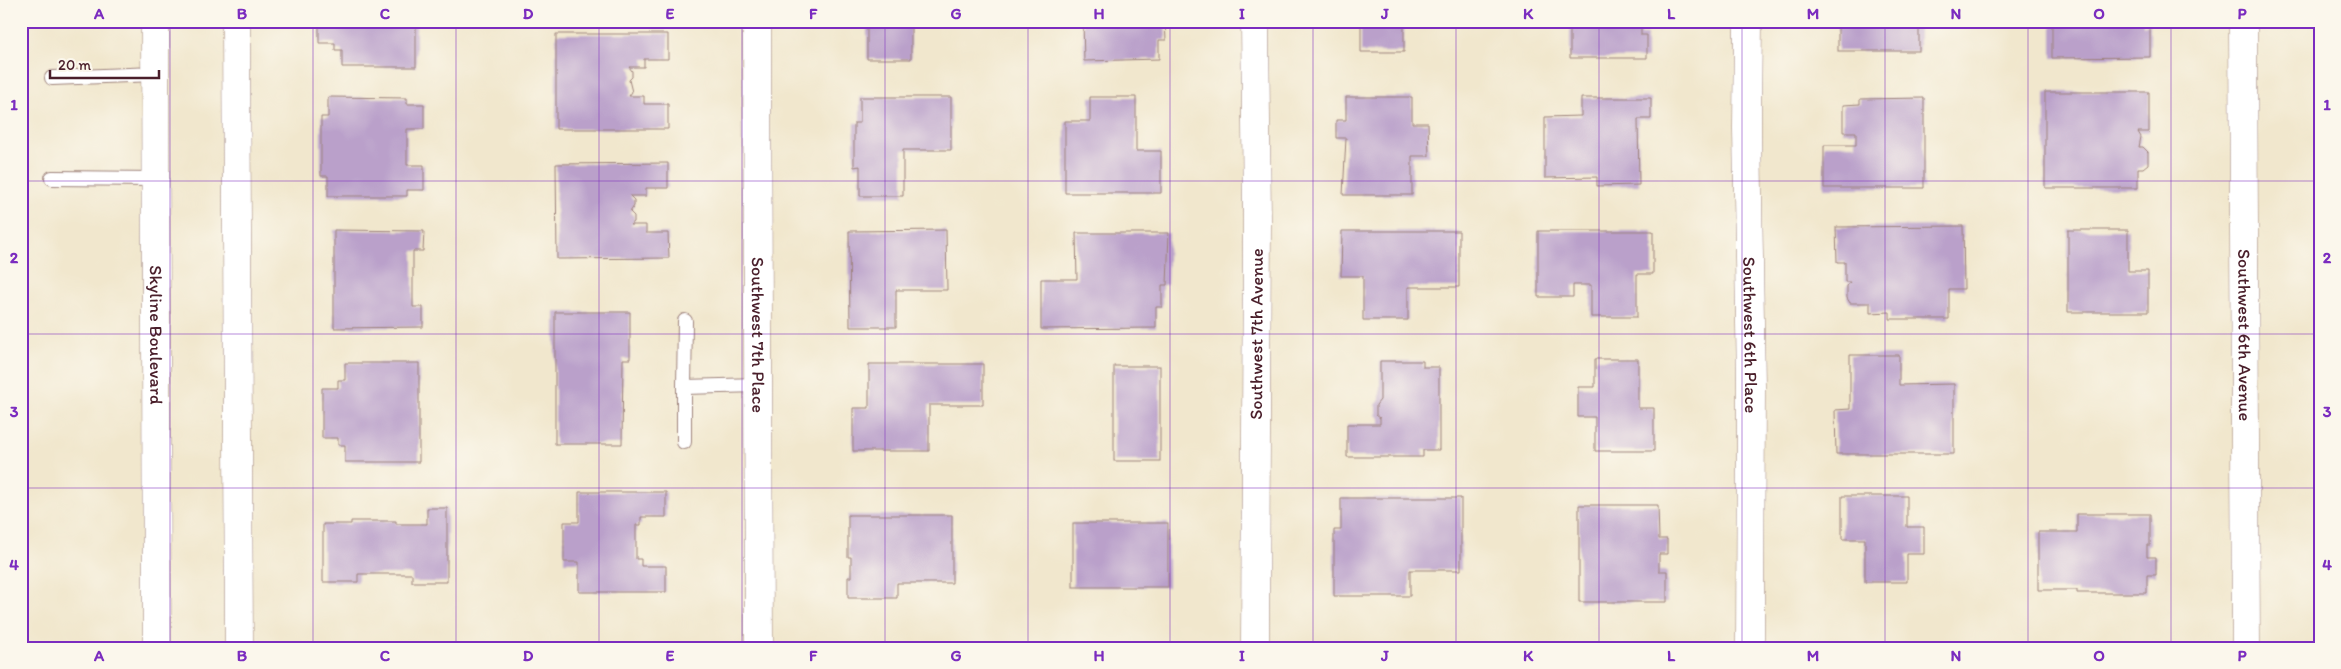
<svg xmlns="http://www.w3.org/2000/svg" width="2341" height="669" viewBox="0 0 2341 669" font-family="Itim,sans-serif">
	<rect width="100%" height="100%" fill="#fbf7ec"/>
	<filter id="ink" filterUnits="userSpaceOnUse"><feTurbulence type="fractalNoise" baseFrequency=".02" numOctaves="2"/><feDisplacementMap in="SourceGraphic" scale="10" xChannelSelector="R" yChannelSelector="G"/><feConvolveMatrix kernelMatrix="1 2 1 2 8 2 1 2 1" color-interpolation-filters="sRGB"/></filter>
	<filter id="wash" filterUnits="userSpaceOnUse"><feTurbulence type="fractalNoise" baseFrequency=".0096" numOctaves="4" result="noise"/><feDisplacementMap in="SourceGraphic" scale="20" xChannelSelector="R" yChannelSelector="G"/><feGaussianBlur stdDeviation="1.12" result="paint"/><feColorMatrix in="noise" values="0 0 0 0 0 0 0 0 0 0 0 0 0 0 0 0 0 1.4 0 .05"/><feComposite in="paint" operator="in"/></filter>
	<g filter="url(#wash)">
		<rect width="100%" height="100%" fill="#f1e7cd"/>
		<g id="blocks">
			<g fill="#baa0ca">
				<polygon points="319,21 416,21 416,67 342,67 342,50 335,50 335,43 319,43"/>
				<polygon points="867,21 927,21 927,27 911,27 911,59 867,59"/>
				<polygon points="1083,21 1165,21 1166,40 1159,40 1159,59 1084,61"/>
				<polygon points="1361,21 1421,21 1421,24 1404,24 1404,52 1361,52"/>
				<polygon points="1570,21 1641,21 1641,35 1647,35 1647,58 1570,58"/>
				<rect x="1838" y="21" width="81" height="30"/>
				<polygon points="2052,21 2143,21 2143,25 2150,24 2150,57 2052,58"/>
				<polygon points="556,34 668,34 668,59 644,59 644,67 629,67 632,71 632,77 629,80 632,92 629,96 644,96 644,104 668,104 668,129 556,129"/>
				<polygon points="2045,92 2149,92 2149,132 2138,132 2141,137 2139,147 2143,147 2148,152 2148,164 2143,168 2138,168 2138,188 2045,188"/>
				<polygon points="328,97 407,98 407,104 424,104 424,129 407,129 407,165 424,165 424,190 407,190 407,196 328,196 328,176 321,176 321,117 328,117"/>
				<polygon points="860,97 951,97 951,150 903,150 903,196 860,196 860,166 854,167 854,123 860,123"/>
				<polygon points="1090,97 1136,97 1136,151 1161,151 1161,193 1065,193 1065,121 1090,121"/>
				<polygon points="1346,97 1412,97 1412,123 1428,123 1429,156 1412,156 1412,195 1343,195 1346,138 1336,138 1336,120 1346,120"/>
				<polygon points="1581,98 1651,98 1651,119 1638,119 1639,185 1597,186 1597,177 1545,178 1545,117 1581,116"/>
				<polygon points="1924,98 1924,188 1824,188 1824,145 1856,145 1856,132 1843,132 1843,105 1860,104 1860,99"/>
				<polygon points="668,163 668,188 646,188 646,196 630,196 634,200 634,206 630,212 634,216 634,222 630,225 646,225 646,233 668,233 669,258 557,259 556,164"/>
				<polygon points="1963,226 1964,289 1949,289 1949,319 1890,319 1890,312 1870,313 1870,303 1850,303 1847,298 1847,286 1850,282 1845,282 1845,262 1837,262 1836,227"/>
				<polygon points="334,230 424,231 423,251 413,251 413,307 423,307 423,327 334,328"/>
				<polygon points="946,230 947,290 896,290 896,327 850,327 849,231"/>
				<polygon points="2068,230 2128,230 2128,271 2148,271 2148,312 2068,312"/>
				<polygon points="1342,231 1459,231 1459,287 1408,287 1408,320 1363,320 1363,276 1341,276"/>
				<polygon points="1538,231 1653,231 1653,274 1637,274 1637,317 1591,317 1591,285 1573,285 1573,297 1538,297"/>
				<polygon points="1076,233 1169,233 1167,285 1162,285 1162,307 1156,307 1156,328 1041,329 1041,279 1077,279"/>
				<polygon points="555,312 630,312 630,359 623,359 622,444 555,444"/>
				<polygon points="1850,355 1899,355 1899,385 1954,384 1954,454 1836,454 1835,410 1850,409"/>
				<polygon points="1595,359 1638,359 1638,408 1654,408 1654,451 1595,451 1595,417 1578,417 1578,387 1595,387"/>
				<polygon points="1380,361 1423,361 1423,367 1439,367 1439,450 1423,450 1423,457 1347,457 1347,424 1380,424 1380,418 1376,415 1376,405 1380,400"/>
				<polygon points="345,363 419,363 419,462 345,462 345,445 338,445 338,438 322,438 322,388 338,388 338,380 345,380"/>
				<polygon points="869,364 983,364 983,405 929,405 929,451 853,451 853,408 869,408"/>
				<rect x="1114" y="366" width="46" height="95"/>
				<polygon points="579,492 666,492 666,517 641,517 641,525 636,525 636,559 641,559 641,566 666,566 666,592 579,592 579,562 564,562 564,522 579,522"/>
				<polygon points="1842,496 1907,496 1907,527 1924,527 1924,554 1907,554 1907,582 1865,582 1865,539 1842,539"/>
				<polygon points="1341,498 1461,498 1461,570 1410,570 1410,596 1334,596 1334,530 1341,530"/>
				<polygon points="1579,505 1658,505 1659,539 1667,539 1667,554 1659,554 1659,571 1667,571 1667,602 1579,602"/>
				<polygon points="427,508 447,508 447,582 412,582 412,574 358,574 358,582 323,582 323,524 351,524 351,521 396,521 396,524 427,524"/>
				<polygon points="2077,514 2150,514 2150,545 2147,545 2147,557 2156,557 2156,575 2147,575 2147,593 2077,593 2077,590 2038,590 2038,532 2077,532"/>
				<polygon points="848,515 952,515 952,583 897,583 897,598 848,598 848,577 851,577 851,557 848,557"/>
				<rect x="1073" y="523" width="95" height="64"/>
			</g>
		</g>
	</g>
	<g filter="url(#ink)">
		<use href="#blocks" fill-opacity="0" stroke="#9e837c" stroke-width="1"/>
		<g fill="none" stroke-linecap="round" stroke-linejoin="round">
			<defs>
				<g id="service">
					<polyline points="52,78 155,74"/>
					<polyline points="52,178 156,179"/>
					<polyline points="685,321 684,387 758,385"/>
					<polyline points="684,442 684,387"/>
				</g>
				<g id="minor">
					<path id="s1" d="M 757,21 L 759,648"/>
					<path id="s2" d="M 1748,21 L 1747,128 L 1751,387 L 1750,648"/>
					<path id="s3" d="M 2243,21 L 2246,648"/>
					<path id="s4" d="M 1255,648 L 1257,221 L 1255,21"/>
				</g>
				<g id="tertiary">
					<path id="s5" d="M 155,21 L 157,648"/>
					<polyline points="236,21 239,648"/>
				</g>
			</defs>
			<use href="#service" stroke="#9e837c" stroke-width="16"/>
			<use href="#minor" stroke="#9e837c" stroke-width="29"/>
			<use href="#tertiary" stroke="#9e837c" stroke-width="29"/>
			<use href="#service" stroke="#fff" stroke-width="14"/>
			<use href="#minor" stroke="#fff" stroke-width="28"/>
			<use href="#tertiary" stroke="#fff" stroke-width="28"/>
		</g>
	</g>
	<path fill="none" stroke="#7b2cbf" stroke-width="1" stroke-opacity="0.55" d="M 170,21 L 170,648M 313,21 L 313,648M 456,21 L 456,648M 599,21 L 599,648M 742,21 L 742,648M 885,21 L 885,648M 1028,21 L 1028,648M 1170,21 L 1170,648M 1313,21 L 1313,648M 1456,21 L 1456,648M 1599,21 L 1599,648M 1742,21 L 1742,648M 1885,21 L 1885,648M 2028,21 L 2028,648M 2171,21 L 2171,648M 21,181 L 2320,181M 21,334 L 2320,334M 21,488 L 2320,488"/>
	<g text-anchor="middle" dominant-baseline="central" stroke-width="4" stroke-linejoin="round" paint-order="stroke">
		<g font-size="18" fill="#4a1f2b" stroke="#fbf7ec">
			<text stroke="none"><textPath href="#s5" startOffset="314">Skyline Boulevard</textPath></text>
			<text stroke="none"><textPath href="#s4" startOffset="314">Southwest 7th Avenue</textPath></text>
			<text stroke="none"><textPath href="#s2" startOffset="314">Southwest 6th Place</textPath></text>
			<text stroke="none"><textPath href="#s3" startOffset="314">Southwest 6th Avenue</textPath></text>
			<text stroke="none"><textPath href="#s1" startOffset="314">Southwest 7th Place</textPath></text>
		</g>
	</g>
	<rect width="2341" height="669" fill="none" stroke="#fbf7ec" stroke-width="55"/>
	<path d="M50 70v8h109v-8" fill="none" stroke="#4a1f2b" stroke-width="2.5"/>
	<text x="58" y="70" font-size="15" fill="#4a1f2b" stroke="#fbf7ec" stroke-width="4" paint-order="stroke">20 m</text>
	<rect x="28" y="28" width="2286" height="614" fill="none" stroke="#7b2cbf" stroke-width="2"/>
	<g font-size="16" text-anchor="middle" font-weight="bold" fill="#7b2cbf">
		<text x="99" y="19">A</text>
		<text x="242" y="19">B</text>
		<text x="385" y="19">C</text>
		<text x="528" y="19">D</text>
		<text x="670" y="19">E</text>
		<text x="813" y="19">F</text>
		<text x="956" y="19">G</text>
		<text x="1099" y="19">H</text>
		<text x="1242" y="19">I</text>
		<text x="1385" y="19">J</text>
		<text x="1528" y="19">K</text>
		<text x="1671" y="19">L</text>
		<text x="1813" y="19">M</text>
		<text x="1956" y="19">N</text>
		<text x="2099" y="19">O</text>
		<text x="2242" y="19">P</text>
		<text x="14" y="110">1</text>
		<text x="2327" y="110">1</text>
		<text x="14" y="263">2</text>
		<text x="2327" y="263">2</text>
		<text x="14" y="417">3</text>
		<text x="2327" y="417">3</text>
		<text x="14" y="570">4</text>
		<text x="2327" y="570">4</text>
		<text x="99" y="661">A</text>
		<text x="242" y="661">B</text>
		<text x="385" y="661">C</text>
		<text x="528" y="661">D</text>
		<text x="670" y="661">E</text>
		<text x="813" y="661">F</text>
		<text x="956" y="661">G</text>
		<text x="1099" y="661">H</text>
		<text x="1242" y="661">I</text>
		<text x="1385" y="661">J</text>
		<text x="1528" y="661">K</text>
		<text x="1671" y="661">L</text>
		<text x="1813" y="661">M</text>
		<text x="1956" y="661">N</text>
		<text x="2099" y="661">O</text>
		<text x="2242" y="661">P</text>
	</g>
</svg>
